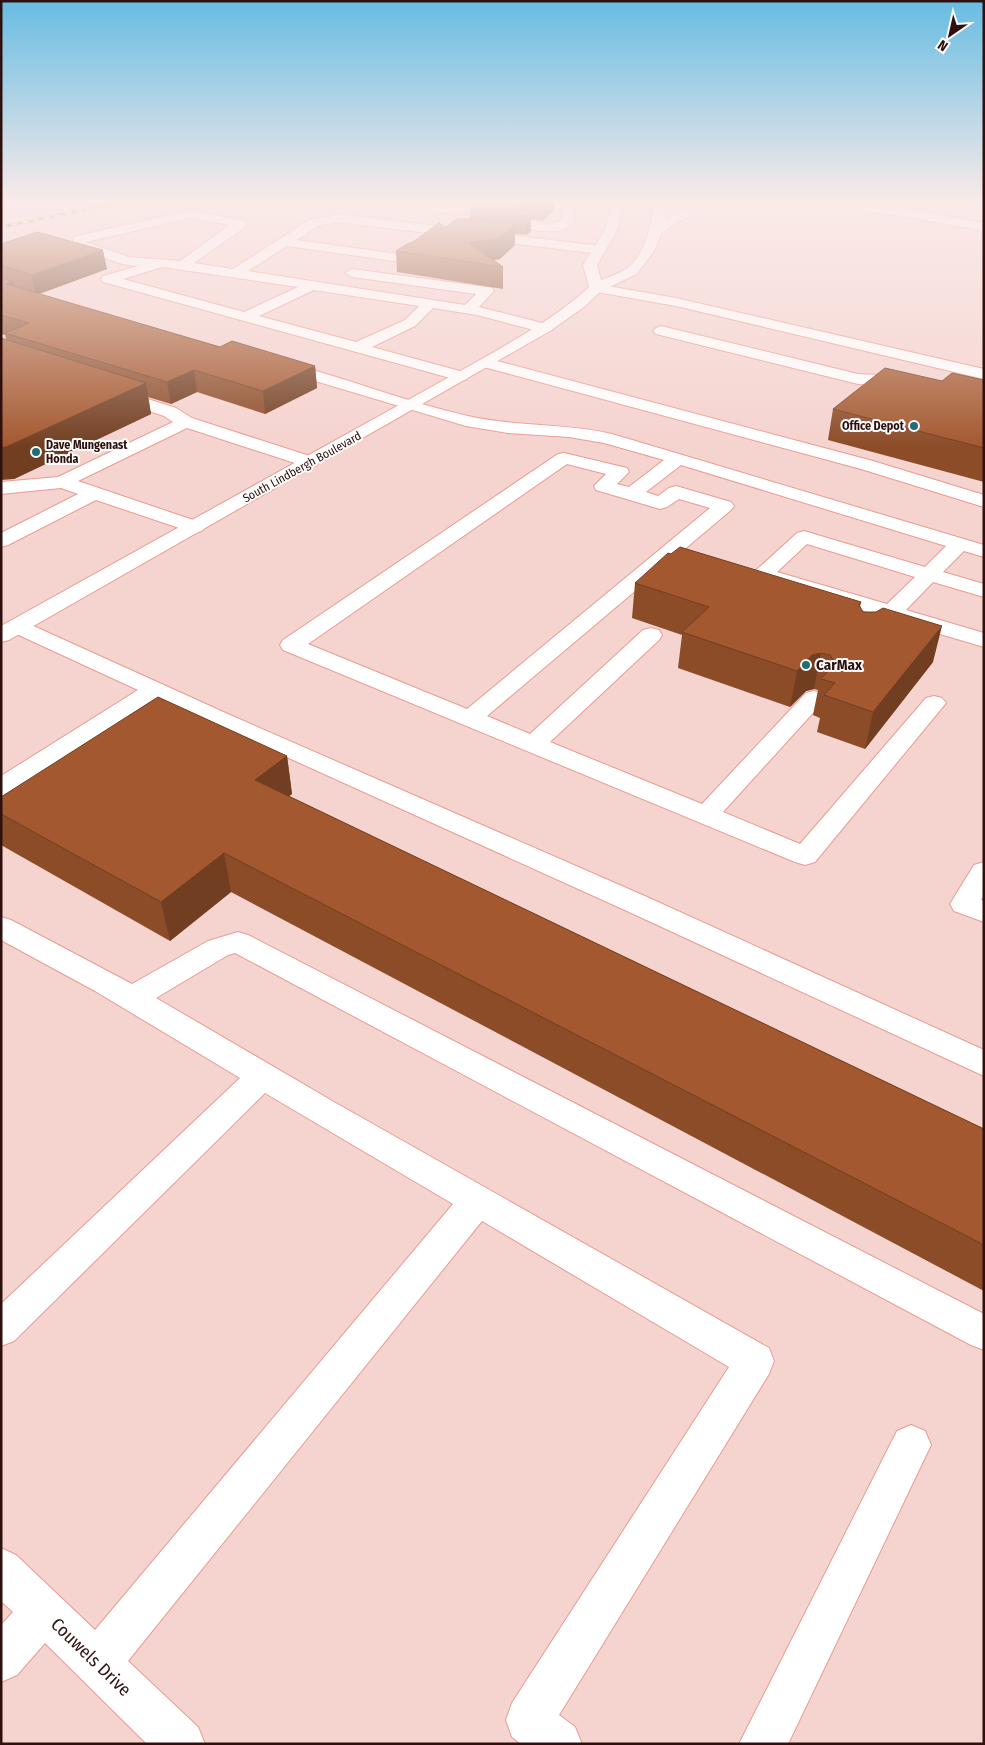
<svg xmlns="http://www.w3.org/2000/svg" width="985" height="1745" viewBox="0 0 985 1745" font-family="'Fira Sans Condensed',sans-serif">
	<rect width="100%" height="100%" fill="#f5d3cf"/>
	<polygon fill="#f1afef" points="1,202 92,202 1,221"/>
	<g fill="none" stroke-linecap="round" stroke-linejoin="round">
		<defs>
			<g id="minor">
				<polygon points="381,202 425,202 458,206 463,202 478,202 460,214 387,206"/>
				<path d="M 528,202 L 572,203 L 574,206 L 574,221 C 562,237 538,231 521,227 L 520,224 L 521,221 C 535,218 549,229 562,220 L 562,209 L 534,206 Z"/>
				<path d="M 823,202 C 878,202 930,213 984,223 L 984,231 L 914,218 L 829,206 Z"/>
				<path d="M 190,210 L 245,221 L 246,224 L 245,227 L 194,263 L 233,269 L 309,220 L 337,214 L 600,246 L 607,250 L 600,254 L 337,222 L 318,226 L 297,240 L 405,255 L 427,241 L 434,245 L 413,262 L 408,263 L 287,246 L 248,271 L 465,305 L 476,294 L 352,277 L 345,273 L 352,269 L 487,287 L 492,288 L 494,291 L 479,307 L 550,325 L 553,328 L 550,331 L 545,333 L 477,315 L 433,308 L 415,326 L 372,347 L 467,373 L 469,376 L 467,379 L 461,381 L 103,282 L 101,279 L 103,276 L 138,266 L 122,264 L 74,247 L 72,244 L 74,237 ZM 190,218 L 230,225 L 180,261 L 129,257 L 86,242 ZM 162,267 L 298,287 L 244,312 L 123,279 ZM 314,290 L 419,306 L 405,320 L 356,342 L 259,316 Z"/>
				<polygon points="596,284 676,298 984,369 984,379 676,306 591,291 589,288 591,285"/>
				<polygon points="661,326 858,374 880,375 913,384 915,387 913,390 907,392 880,385 858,384 656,334 653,331 656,328"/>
				<polygon points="486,358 873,461 984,495 984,507 861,469 480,366 478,363 480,360"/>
				<path d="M 281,361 C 344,377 405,402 468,416 C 516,427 565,423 612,434 L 984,545 L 984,557 L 964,551 L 943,572 L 984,584 L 984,597 L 933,582 L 906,610 L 984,633 L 984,647 L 896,621 C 884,632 876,647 858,643 L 855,638 L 877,615 L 755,578 L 752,574 L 797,533 L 804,531 L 925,567 L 946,546 L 681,465 L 646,492 L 658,496 L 669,488 L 676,486 L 731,502 L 734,506 L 731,510 L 487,716 L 530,734 L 643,630 L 651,628 L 659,630 L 662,635 L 659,640 L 550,742 L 702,804 L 806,693 L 814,691 L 822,693 L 826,698 L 822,703 L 723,812 L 800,844 L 926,698 L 934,696 L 942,698 L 946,703 L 815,862 L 805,865 L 795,862 L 283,650 L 280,645 L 283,640 L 558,454 L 564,453 L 627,468 L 629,472 L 617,484 L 629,487 L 664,460 L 604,443 L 569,437 L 508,433 L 466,426 L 275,369 L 273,366 L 275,363 ZM 567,464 L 606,474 L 594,486 L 596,490 L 660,509 L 667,507 L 679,499 L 710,508 L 467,709 L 308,644 ZM 807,544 L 915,577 L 887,604 L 777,572 Z"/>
				<polygon points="113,388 176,408 192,418 316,458 319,462 316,466 310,467 304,466 187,428 78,481 202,523 205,527 202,531 195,533 188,531 96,500 8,545 1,547 1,533 78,494 61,488 1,494 1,482 58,477 173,422 164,416 107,397 105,393 107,389"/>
				<polygon points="18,619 230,715 647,897 984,1050 984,1076 627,911 156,698 10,794 1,796 1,776 138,690 10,631 7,626 10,621"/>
				<polygon points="984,862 984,895 981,900 984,901 984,922 954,911 950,904 974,865"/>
				<polygon points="1,917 11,920 132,984 208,941 238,932 248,935 984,1314 984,1350 971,1345 235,953 228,955 156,998 334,1102 769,1348 774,1361 769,1374 559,1715 575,1727 582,1744 521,1744 512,1737 506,1720 512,1703 729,1367 482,1221 128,1661 198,1727 205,1744 147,1744 45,1643 17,1675 1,1682 1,1625 13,1612 1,1601 1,1548 16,1555 95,1630 453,1204 265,1093 14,1341 1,1346 1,1304 240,1078 95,991 1,940"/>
				<polygon points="911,1425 925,1431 931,1445 788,1744 739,1744 897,1431"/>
			</g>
			<path id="major" d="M 612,202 L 624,202 L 617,230 L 597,265 L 601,280 C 609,277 618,274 626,269 C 645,256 652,223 655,202 L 667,202 L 665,220 C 687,207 693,202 720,202 L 699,211 L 662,232 L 654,251 L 637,274 L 601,291 L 584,307 L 550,331 L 9,640 L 1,642 L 1,626 L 480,360 C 518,338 557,317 589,287 L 583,265 L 605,230 Z"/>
		</defs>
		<use href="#minor" stroke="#ea9b91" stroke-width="2"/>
		<use href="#major" stroke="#ea9b91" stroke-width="2"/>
		<use href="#minor" fill="#fff" fill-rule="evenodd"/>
		<use href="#major" fill="#fff" fill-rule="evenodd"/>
		<defs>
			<polyline id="rail" points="1,227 123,202"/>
		</defs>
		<use href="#rail" stroke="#81625f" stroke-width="3"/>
		<use href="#rail" stroke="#fdfdfd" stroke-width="2" stroke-dasharray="5.5" stroke-linecap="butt"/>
	</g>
	<g fill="#8c4c28">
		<polygon points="480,202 554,202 554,210 542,221 531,219 531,231 526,235 515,234 515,245 500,259 494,260 503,267 503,289 397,272 396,251 446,227 470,219 470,210"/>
		<polygon points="1,244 107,269 39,294 220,347 315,366 317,388 265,414 197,392 171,404 148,397 151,414 14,479 6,339 5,335 1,334"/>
		<polygon points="984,380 984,482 828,440 833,409 942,381"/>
		<polygon points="635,583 861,602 860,607 863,612 933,662 865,749 817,732 820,718 813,715 818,690 814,689 806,691 790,707 678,668 682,635 632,618"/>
		<polygon points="287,756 292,794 288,796 984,1129 984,1291 231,892 170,941 1,845 1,797"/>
	</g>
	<g fill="#723e21">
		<polygon points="519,202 527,202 526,216 519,216"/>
		<polygon points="554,202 554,210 542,221 542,203"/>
		<polygon points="531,213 531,231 526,235 526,216"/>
		<polygon points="515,224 515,245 500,259 477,263 468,243"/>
		<polygon points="103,250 107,269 36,295 32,275"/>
		<polygon points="13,282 18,302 6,284"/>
		<polygon points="315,366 317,388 265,414 263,391"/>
		<polygon points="194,370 197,392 171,404 167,382"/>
		<polygon points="146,383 151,414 14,479 1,480 1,447"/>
		<polygon points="942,626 933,662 865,749 873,712"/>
		<polygon points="821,653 814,689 806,691 790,707 797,671 812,655"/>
		<polygon points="287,756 292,794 260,818 255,780"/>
		<polygon points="224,853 231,892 170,941 161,902"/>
	</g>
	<g fill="#a3582f" stroke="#723e21">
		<polygon points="480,202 519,202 519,209 531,213 526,216 470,210"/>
		<polygon points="458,218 515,224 500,238 468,243 503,267 396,251 407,244 413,242 439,223 446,227"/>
		<polygon points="37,232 103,250 32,275 1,265 1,244"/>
		<polygon points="1,277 13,282 6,284 220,347 232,341 315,366 263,391 194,370 167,382 5,333 29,323 1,315"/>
		<polygon points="1,338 146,383 6,447 1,447"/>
		<polygon points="885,368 942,381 952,373 984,380 984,448 833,409"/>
		<polygon points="680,547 861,602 859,605 863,612 876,612 883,608 942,626 873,712 824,695 835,683 821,679 835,663 830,655 821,653 812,655 797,671 682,632 709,607 635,583 668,553 671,554"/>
		<polygon points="158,697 287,756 255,780 984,1129 984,1245 224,853 161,902 1,814 1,797"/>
	</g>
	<linearGradient id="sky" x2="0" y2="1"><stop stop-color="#67bce2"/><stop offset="0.45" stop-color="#faebe9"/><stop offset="1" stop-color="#faebe9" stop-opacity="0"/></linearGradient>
	<rect width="985" height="447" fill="url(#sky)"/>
	<g fill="#226c76" stroke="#fdfdfd" stroke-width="2">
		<circle cx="914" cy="426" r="5"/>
		<circle cx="36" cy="452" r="5"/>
		<circle cx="806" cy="665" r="5"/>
	</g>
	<g text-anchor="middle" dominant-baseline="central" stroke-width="4" stroke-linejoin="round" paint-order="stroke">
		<g font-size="12" font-weight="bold" fill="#2e110e" stroke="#fdfdfd" text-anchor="end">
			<text x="904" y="426">Office Depot</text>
			<text x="46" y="445" text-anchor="start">Dave Mungenast<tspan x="46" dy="14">Honda</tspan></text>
		</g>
		<g font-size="12" fill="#2e110e" stroke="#fdfdfd">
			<text transform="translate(302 467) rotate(-29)">South Lindbergh Boulevard</text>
		</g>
		<g font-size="15" font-weight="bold" fill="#2e110e" stroke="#fdfdfd" text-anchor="start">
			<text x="816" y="665">CarMax</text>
		</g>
		<g font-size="18" fill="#2e110e" stroke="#fdfdfd">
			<text transform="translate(91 1657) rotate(44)">Couwels Drive</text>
		</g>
	</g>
	<rect width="985" height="1745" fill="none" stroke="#2e110e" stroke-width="5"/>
	<g transform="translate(950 35) rotate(214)" stroke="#fdfdfd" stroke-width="4" paint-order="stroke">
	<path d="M0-4L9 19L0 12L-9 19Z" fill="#2e110e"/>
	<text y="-8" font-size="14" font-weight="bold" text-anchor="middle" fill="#2e110e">N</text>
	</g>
</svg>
